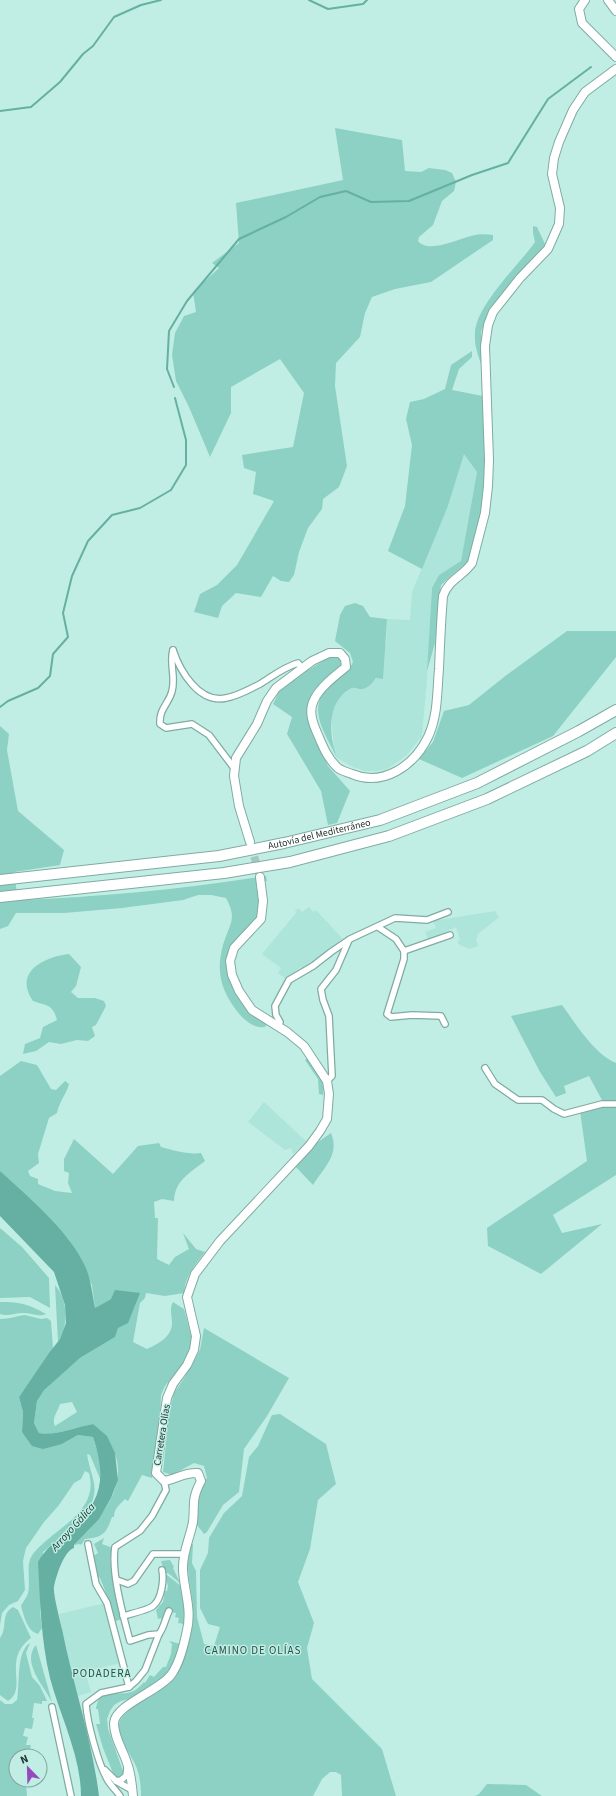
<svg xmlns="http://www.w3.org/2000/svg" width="616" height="1796" viewBox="0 0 616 1796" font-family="'Source Sans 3',sans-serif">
	<rect width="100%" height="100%" fill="#c1eee4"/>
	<g fill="#aee5da">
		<polygon points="464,453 477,472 461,561 439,575 432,588 427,680 422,736 406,756 387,769 377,771 365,771 353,767 337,758 334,749 331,715 334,706 339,698 350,689 354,687 363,689 368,687 377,678 384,644 386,644 387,619 410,620 412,592 448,506"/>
		<polygon points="309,907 313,912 316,910 342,938 333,949 305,971 301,967 286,979 278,973 281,968 262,954 296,913 295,911 299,908 302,912"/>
		<polygon points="495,911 499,917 477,935 478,938 476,939 478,946 469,949 458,944 458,941 460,940 456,927 439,935 428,939 425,932 436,928 433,921"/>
		<polygon points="264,1102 307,1142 293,1154 291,1148 285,1150 248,1122"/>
		<polygon points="105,1603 120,1663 85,1672 91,1692 78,1696 66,1651 59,1614"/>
	</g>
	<g fill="#8cd1c3" fill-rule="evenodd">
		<path d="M 335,128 L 402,140 L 405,171 L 421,172 L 429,168 L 445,170 L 452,173 L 456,182 L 454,191 L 442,201 L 433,225 L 419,237 L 418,241 C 428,254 458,239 471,236 C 477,234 486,234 493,235 L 493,240 L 431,282 L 395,289 L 372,297 L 365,313 L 360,337 L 336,363 L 335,386 L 347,466 L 339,487 L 323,499 L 322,509 L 308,528 L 299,552 L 294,575 L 289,582 L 281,581 L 273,576 L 261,597 L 236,593 L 222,606 L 218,618 L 194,612 L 200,594 L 217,585 L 237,565 L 274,501 L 253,494 L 256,472 L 244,468 L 242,455 L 293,447 L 304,393 L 280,359 L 231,387 L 231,413 L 210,457 L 189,407 L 176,381 L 172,355 L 175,333 L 184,316 L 196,312 L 193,292 L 219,268 L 212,263 L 239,243 L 236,203 L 343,180 Z"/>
		<path d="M 533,226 L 537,227 L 545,244 L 541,253 L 514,280 L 489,311 L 481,332 L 483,364 L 481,364 C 478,355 474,344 475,334 C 475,306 519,265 535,242 L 533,233 Z"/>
		<polygon points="472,351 472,357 459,369 452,390 483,396 485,454 483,499 475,541 468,561 441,585 435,643 427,671 432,588 439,575 461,561 477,472 464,454 448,506 422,569 388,551 405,506 412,445 406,419 410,402 424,399 445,389 451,365"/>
		<path d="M 355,603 L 363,606 L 370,617 L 387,619 L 383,679 L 376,678 C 373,682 368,689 362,689 C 357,689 354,686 350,689 C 326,703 329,735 337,758 C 325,732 304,707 332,683 C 343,674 346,676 353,662 L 350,653 L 335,641 L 340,615 L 345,606 Z"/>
		<polygon points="567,631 616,631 616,657 553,736 462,778 419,759 433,742 444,711 469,705 504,677"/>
		<polygon points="332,656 339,657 342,663 340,669 319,688 308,715 313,734 328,766 350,791 337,823 328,825 321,791 287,734 292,717 273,704 280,690 301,674"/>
		<path d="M 0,726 L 9,734 L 7,750 L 18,811 L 64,850 L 60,865 L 14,872 L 18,900 C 101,897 184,889 266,876 L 267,881 L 256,884 L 260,907 L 257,917 L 233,945 L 227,957 L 226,967 L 229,978 L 245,1006 L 254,1016 L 267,1024 L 265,1027 C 256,1029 247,1022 241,1016 C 222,993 215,974 223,945 C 229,924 238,920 226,898 L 211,895 L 198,895 L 183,900 L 122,908 L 64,913 L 16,913 L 8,926 L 0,929 Z"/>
		<path d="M 69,954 L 81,967 L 76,986 L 71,992 L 78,998 L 95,998 L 104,1001 L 106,1006 L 96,1025 L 92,1027 L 95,1036 L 88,1041 L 77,1040 L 61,1044 L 49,1042 L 36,1051 L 23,1054 L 25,1044 L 40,1038 L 43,1027 L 57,1020 C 53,1004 47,1006 33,1001 C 13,972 44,957 69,954 Z"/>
		<path d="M 562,1005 C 576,1024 594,1054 616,1063 L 616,1101 L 603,1102 L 589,1076 L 564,1086 L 566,1093 L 556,1097 L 540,1072 L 511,1016 Z"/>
		<path d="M 308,1058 C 317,1069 325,1080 323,1095 L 319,1094 L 318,1079 L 305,1060 Z"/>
		<path d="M 21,1061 L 37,1065 L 51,1089 L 56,1090 L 65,1081 L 69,1084 C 66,1095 59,1102 57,1113 L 49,1118 L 38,1154 L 39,1163 L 28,1171 L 30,1176 L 38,1179 L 38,1184 L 55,1191 L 72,1193 L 68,1183 L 69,1173 L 64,1171 L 64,1159 L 74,1139 L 113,1174 L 138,1146 L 159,1143 L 161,1147 C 173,1150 188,1155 201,1153 L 205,1161 C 190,1173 175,1180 174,1201 L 162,1199 L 154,1202 L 155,1218 L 158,1218 L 157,1259 L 169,1265 L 175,1257 L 189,1249 L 183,1233 L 196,1249 L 205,1252 C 195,1265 185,1276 184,1293 L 165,1296 L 146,1293 L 145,1298 L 140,1303 L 133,1342 L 147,1349 C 158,1344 172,1337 172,1323 C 172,1315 169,1309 173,1302 L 184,1309 L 192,1339 L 189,1353 L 179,1369 L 165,1386 L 161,1395 L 160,1421 L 152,1478 L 142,1475 L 128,1501 L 125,1499 C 119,1505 114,1509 114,1517 L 112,1517 C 106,1534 103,1537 85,1539 L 81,1545 L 80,1544 L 74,1545 C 97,1521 128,1490 115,1454 C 112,1445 99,1432 93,1424 C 75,1427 57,1436 39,1433 L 34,1423 L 37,1401 L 44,1389 L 80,1358 L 115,1337 L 118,1327 L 111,1299 L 95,1308 L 92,1285 L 69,1240 L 0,1171 L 0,1076 ZM 72,1402 L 77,1412 L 55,1426 C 51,1419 58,1411 60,1404 Z"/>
		<polygon points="605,1106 616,1107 616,1175 553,1215 562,1233 602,1224 541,1274 488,1246 487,1228 587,1161 580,1111"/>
		<path d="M 331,1133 C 340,1155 324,1167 313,1185 L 295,1166 L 318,1142 Z"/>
		<polygon points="0,1228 22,1247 49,1278 50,1308 30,1297 0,1298"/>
		<path d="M 55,1285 C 68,1300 69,1325 58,1342 Z"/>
		<path d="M 0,1302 C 21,1302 28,1304 46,1314 C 39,1318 31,1312 23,1313 C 14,1313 9,1317 0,1314 Z"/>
		<path d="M 25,1315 L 41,1319 L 47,1318 L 51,1321 L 53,1348 L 19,1397 L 23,1412 L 22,1432 L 62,1444 L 78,1435 L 93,1437 L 100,1460 L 101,1481 L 90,1455 L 87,1454 C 92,1484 103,1488 83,1518 L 43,1552 L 40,1612 L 42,1628 L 38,1634 C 27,1631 24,1616 21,1606 C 23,1602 27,1597 28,1593 C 31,1581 25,1564 33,1554 C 52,1529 100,1513 89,1473 L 85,1471 L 81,1479 L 74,1483 L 59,1505 L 44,1522 L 26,1548 L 23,1561 L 25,1590 L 18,1601 L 9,1605 L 2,1613 L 0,1625 L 0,1319 C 9,1319 16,1316 25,1315 Z"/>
		<polygon points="204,1328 289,1378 267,1416 244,1449 239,1492 223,1505 207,1532 204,1534 197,1525 199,1488 207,1478 204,1466 194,1463 172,1475 163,1472 169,1415 174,1393 185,1377 200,1350"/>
		<path d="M 280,1414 L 326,1444 L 336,1484 L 318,1500 L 310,1549 L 298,1582 L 314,1623 L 307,1648 L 312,1679 L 382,1749 L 396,1796 L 342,1796 L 341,1775 L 336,1772 L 330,1772 L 322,1779 L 313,1796 L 141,1796 C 141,1786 140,1776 136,1766 C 130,1753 118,1740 119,1725 C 120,1708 167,1689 178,1671 C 188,1656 194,1625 193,1607 C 191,1582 184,1569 191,1544 L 193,1544 L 192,1563 L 196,1571 L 197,1617 L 204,1644 L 214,1646 L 220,1627 L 208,1624 L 200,1608 L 200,1570 L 208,1553 L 209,1538 L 224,1513 L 242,1496 L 249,1457 L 258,1446 L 272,1415 Z"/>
		<polygon points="104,1538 102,1544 113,1548 110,1559 122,1619 113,1622 106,1593 100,1578 95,1576 93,1556 98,1553 94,1544"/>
		<polygon points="170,1560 174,1567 173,1568 180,1583 168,1573 165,1574 161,1561"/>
		<polygon points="167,1575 181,1586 187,1607 184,1624 178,1623 179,1618 175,1617 176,1613 170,1612 169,1608 163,1618 158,1619 156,1610 163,1602 165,1591 167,1591 168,1586 165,1576"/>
		<path d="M 13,1607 L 18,1610 L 31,1638 C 1,1660 29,1688 8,1701 L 0,1695 L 0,1638 C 8,1628 0,1614 13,1607 Z"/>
		<path d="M 169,1641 L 181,1644 L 180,1652 L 168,1674 L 136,1697 L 121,1701 L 114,1705 L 110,1711 L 107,1719 L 108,1729 L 124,1774 L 118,1779 L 115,1778 L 103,1748 L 96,1724 L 100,1724 L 98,1709 L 96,1709 C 100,1685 114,1697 131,1692 C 137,1690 140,1686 144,1682 L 145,1683 L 150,1675 L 154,1677 L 163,1667 L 166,1667 L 171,1654 L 172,1644 Z"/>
		<path d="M 30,1643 L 26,1653 L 32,1677 L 40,1686 L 47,1701 L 42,1701 L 42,1704 L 34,1703 L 32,1718 L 34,1718 L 32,1729 L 25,1728 L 23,1736 L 28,1737 L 26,1745 L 31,1745 L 28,1756 L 16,1756 L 16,1780 L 24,1780 L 24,1784 L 26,1784 L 27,1796 L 0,1796 L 0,1700 L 5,1704 L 12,1704 L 17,1700 C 20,1685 16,1651 30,1643 Z"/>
		<path d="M 36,1645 L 52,1702 C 44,1686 21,1662 36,1645 Z"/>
		<polygon points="487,1784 526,1785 542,1796 475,1796 479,1794"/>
	</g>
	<path fill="#65b0a2" d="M 0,1171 C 27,1196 68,1230 84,1264 C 91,1278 92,1293 95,1308 L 111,1299 L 115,1290 L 140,1293 L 128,1323 L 118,1328 L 115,1337 L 80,1358 L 44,1390 L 37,1401 L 34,1423 L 39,1433 C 57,1436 75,1427 93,1424 L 107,1436 L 115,1453 L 118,1480 L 111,1498 L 99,1519 L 74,1545 L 74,1548 C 64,1551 56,1576 54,1587 C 53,1594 60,1620 62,1629 C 73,1685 92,1739 99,1796 L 81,1796 C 81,1756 60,1716 50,1678 C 41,1640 40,1601 38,1562 C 45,1549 57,1540 68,1531 C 102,1503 107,1479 93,1437 L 78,1435 L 62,1444 L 43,1449 L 32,1446 L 22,1432 L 23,1412 L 19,1397 L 49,1353 L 60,1339 L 66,1323 L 65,1305 L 54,1272 L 0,1216 Z"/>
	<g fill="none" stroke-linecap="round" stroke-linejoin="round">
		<g stroke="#65b0a2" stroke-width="2">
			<polyline points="309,0 328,9 363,4 367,0"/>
			<polyline points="0,111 31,107 60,82 83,54 93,46 114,17 141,5 161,0"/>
			<polyline points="174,387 167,369 169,331 187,301 239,239 286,217 320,197 346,191 371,202 409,201 472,175 508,163 548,99 591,67"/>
			<polyline points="0,707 8,701 38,688 50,676 53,654 68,637 63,613 72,576 88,541 112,515 140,508 171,490 186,465 186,440 175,398"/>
		</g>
		<polyline stroke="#a1c9c0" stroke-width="8" stroke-dasharray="8 4" stroke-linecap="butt" points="251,845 260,877"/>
		<defs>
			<g id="street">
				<path d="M 173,650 C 169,663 176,677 172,691 C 169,704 159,708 160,724 L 166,728 L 192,724 L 209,735 L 234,768"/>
				<path d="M 173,650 C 180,671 199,704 226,698 C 238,696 250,689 260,684 C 273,676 284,667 298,663 L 302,668"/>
				<polyline points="378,927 396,939 404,951 450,935"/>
				<polyline points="404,951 404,959 387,1014 391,1017 412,1015 441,1016 445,1024"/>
				<polyline points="278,1026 280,1022 276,1015 275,1006 289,980 313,966 331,952 350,939 395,918 427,920 448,912"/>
				<polyline points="485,1068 495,1084 518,1100 542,1100 554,1109 564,1114 602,1104 616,1104"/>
				<polyline points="327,1081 332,1076 329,1016 323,1000 321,989 336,970 349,940"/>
				<polyline points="88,1544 96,1584 107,1603 129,1687"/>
				<polyline points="117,1580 128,1584 134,1581 153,1554 184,1554"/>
				<path d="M 123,1616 C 130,1614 148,1610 153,1606 C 162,1599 164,1579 162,1570"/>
				<path d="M 159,1634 L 148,1635 L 130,1641 C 123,1615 111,1573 115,1547 L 140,1531 L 152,1516 L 166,1490 L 164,1481"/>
				<polyline points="52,1707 71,1796"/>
				<polyline points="105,1770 116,1781 132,1790"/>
				<polyline points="116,1781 121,1780 126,1776 127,1768"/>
				<path d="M 120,1796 C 116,1790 110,1785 107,1779 C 98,1763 87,1722 86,1704 L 101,1693 L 129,1687 L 136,1681 L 145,1670 L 159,1634 C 164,1628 165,1619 169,1611"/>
			</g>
			<g id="secondary">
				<polyline points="585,0 579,9 582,23 616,57"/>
				<polyline points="608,0 616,11"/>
				<path d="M 250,842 L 239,806 L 234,776 L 236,758 L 257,724 L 267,701 L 276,688 L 312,661 L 329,653 L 340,653 L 345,659 L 346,667 C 335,676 320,687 314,700 C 308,711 313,724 318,735 C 323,747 328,759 338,768 C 342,771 347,772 352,774 C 383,787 414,766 428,737 C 438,716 437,691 439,669 C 440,644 441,620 443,596 C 449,579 462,577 472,563 L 485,513 L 488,486 L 489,460 L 485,346 L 488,325 L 493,312 L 520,278 L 548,249 L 559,224 L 560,208 L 552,174 L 554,158 L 559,142 L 573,110 L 585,92 L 616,69"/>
				<path d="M 133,1796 C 132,1785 131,1773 127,1763 C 123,1750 114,1738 114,1723 C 115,1705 159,1691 171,1675 C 180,1663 184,1645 187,1630 C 192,1609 184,1590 183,1570 C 182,1553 190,1538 193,1522 C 195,1504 191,1500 201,1481 L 198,1473 C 184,1472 177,1479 164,1481 L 156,1473 L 167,1398 L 173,1384 L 187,1365 L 194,1350 L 196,1336 L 187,1297 L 195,1274 L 220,1241 L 309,1146 L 320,1131 L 327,1119 L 329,1094 L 327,1081 L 304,1046 L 287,1032 L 252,1010 L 239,991 L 232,975 L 230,961 L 234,948 L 261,919 L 263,901 L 260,877"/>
			</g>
			<g id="highway">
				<path id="s1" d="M 0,880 L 219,856 L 284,843 L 380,820 L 477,783 L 579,731 L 616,710"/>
				<polyline points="0,897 224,873 290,862 389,836 487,799 587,751 616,733"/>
			</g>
		</defs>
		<use href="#street" stroke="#80aba2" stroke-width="8"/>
		<use href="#secondary" stroke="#80aba2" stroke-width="10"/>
		<use href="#highway" stroke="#80aba2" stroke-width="12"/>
		<use href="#street" stroke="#fff" stroke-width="5.5"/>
		<use href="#secondary" stroke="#fff" stroke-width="8"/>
		<use href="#highway" stroke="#fff" stroke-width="10"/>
	</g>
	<g text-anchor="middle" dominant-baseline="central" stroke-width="3" stroke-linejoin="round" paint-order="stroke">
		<g font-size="10" fill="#223430" stroke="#c1eee4">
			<text stroke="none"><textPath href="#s1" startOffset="323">Autovía del Mediterráneo</textPath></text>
			<text transform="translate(162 1435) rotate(-81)">Carretera Olías</text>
		</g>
		<g font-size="11" font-style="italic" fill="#0e332d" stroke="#c1eee4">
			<text transform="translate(73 1527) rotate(-48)">Arroyo Gálica</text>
		</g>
		<g font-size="11" letter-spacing="1" fill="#275048" stroke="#c1eee4">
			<text x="253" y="1650">CAMINO DE OLÍAS</text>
			<text x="102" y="1673">PODADERA</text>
		</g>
	</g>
	<g transform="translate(28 1768) rotate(337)"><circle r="19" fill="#c1eee4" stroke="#81a49c"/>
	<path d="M0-3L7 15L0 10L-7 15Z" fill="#944abd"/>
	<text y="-6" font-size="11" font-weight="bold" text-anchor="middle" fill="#223430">N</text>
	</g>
</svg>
